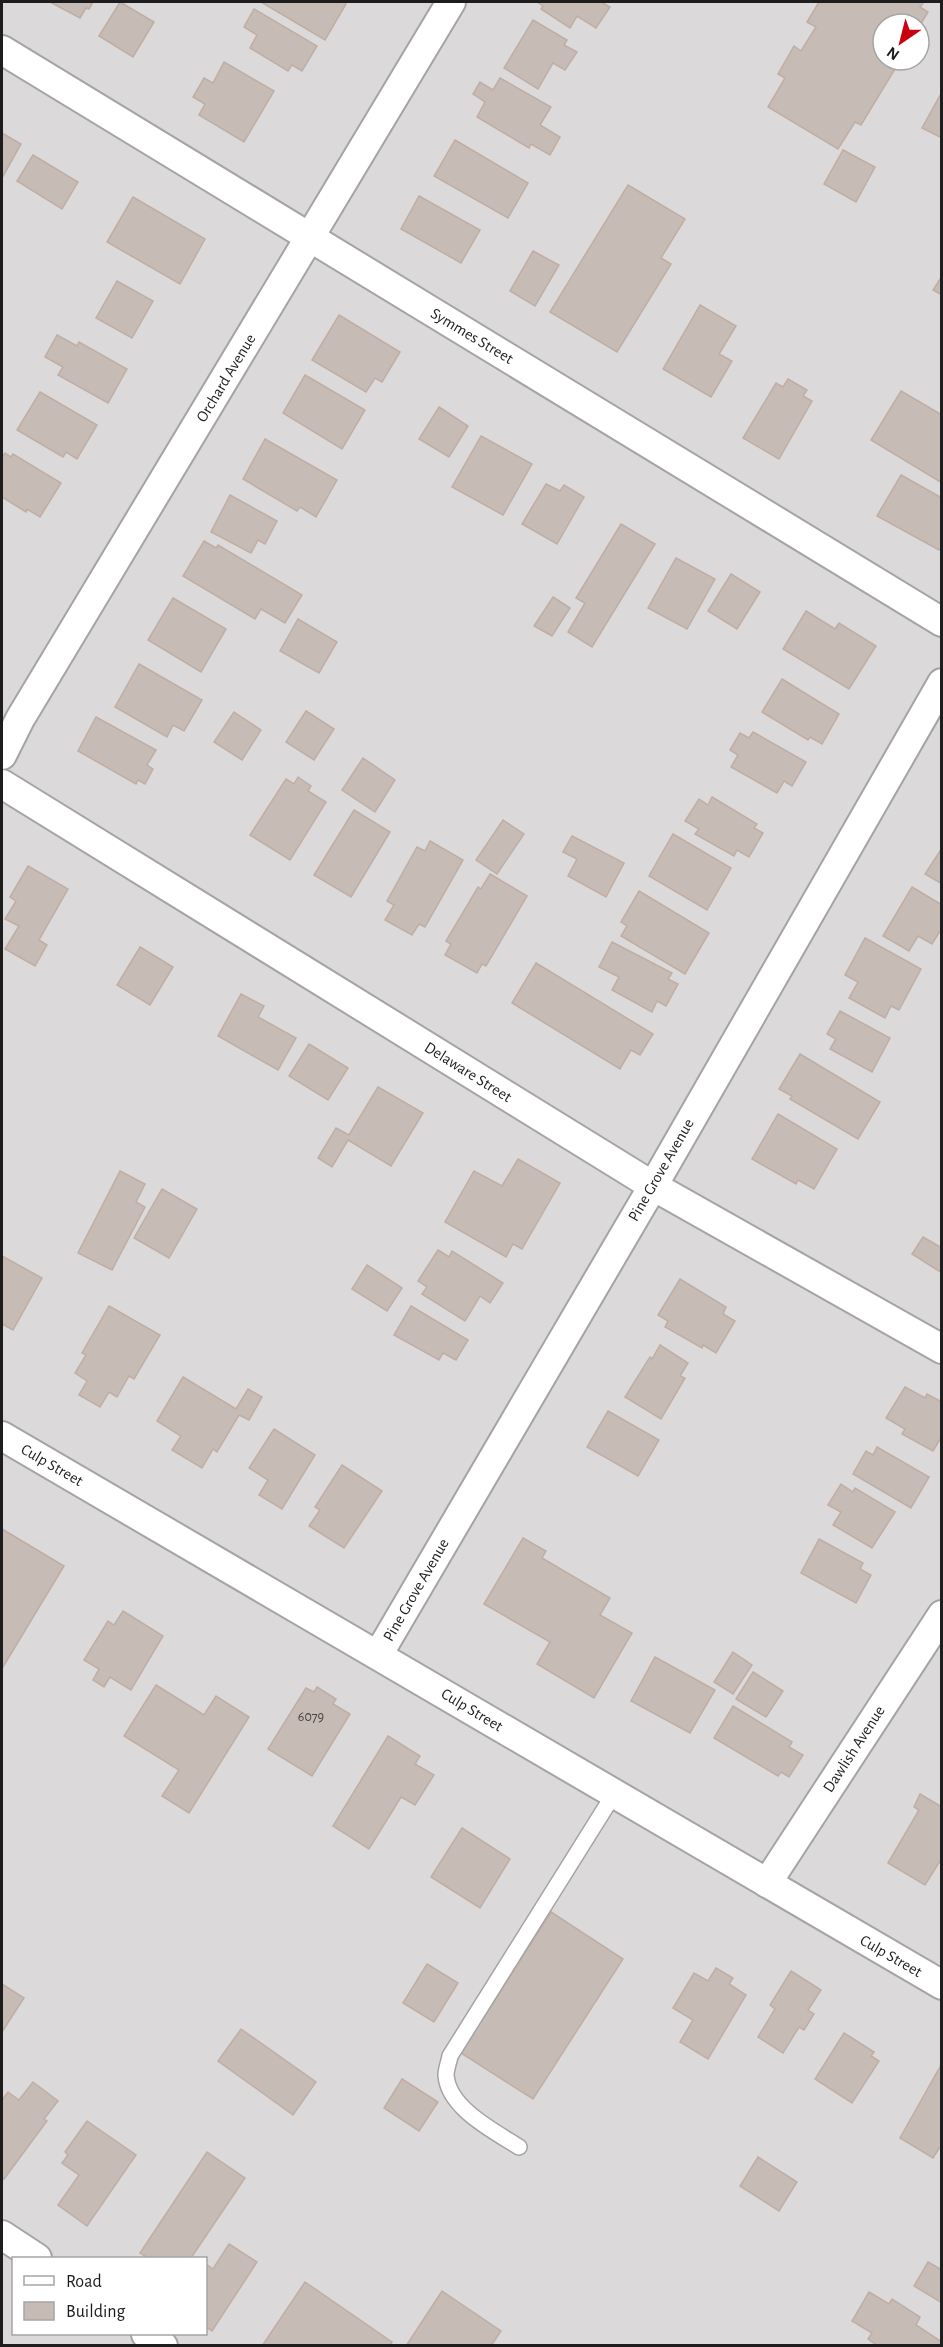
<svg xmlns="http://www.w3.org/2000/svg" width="943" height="2347" viewBox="0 0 943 2347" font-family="'Alegreya Sans',sans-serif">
	<rect width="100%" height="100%" fill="#eee9e2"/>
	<path fill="#dbd9da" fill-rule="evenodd" d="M 2,2 L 941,2 L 941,2345 L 2,2345 ZM 883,24 L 919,24 L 919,60 L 883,60 ZM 14,2258 L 206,2258 L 206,2334 L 14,2334 Z"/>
	<g fill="#c6bbb5" stroke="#c0aea4" stroke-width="1.5">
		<polygon points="50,2 93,2 89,9 86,8 80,18"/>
		<polygon points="120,2 154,22 133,57 99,36"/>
		<polygon points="261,2 343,2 346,4 325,40"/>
		<polygon points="537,2 601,2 610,7 596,28 577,16 570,28 541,9 543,6"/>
		<polygon points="819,2 924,2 920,7 928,12 919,27 919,24 883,24 883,60 889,60 887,64 895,69 861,125 855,122 838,149 768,107 785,78 778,74 794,46 801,51 816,27 807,22"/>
		<polygon points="254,9 317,46 302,71 292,65 288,71 250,48 257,35 244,27"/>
		<polygon points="533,20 567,40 564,45 577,52 565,70 553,63 538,89 504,68"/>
		<polygon points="224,62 274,91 244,142 199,115 205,104 193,97 204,78 213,83"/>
		<polygon points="500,78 551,107 540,125 560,137 550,155 531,144 529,148 477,117 485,102 473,94 480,82 493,90"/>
		<polygon points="942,92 942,138 922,128"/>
		<polygon points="2,133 21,144 2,178"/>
		<polygon points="455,140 528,183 508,218 434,176"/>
		<polygon points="843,150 875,167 856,202 824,184"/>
		<polygon points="33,155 78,182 62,209 17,181"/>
		<polygon points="628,185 685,219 661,258 671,264 617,352 550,312"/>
		<polygon points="419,196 480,230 461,263 401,229"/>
		<polygon points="133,197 205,239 180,284 107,242"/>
		<polygon points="533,251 559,265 535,306 510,291"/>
		<polygon points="942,276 942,295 933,290"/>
		<polygon points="117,281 153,301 132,338 96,318"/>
		<polygon points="700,305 736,326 719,354 732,361 711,397 663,369"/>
		<polygon points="339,315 400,352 382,382 375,378 366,392 312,360"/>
		<polygon points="57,335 77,346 79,342 127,369 108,403 58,375 63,367 45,357"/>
		<polygon points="305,375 365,410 342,449 283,413"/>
		<polygon points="788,379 807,390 803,396 812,401 779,459 743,438 776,383 783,387"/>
		<polygon points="901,391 942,415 942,483 871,440"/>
		<polygon points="40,392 97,425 77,459 66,452 63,457 17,430"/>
		<polygon points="439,407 468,426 449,457 419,439"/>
		<polygon points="481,436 532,464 503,515 452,487"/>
		<polygon points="265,439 337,480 316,517 300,507 297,511 243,479"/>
		<polygon points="5,453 11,457 13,454 61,483 40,517 27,509 26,512 2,497 2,458"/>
		<polygon points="901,475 942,498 942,546 939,550 877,516"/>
		<polygon points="546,484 560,491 564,485 584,497 557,544 522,524"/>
		<polygon points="230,495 277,521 265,544 258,540 251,553 211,532"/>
		<polygon points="621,524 655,544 592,647 568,632 585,603 576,598"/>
		<polygon points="204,541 216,548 218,545 302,595 285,623 261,609 255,619 183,576"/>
		<polygon points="676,558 715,579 687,629 648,608"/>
		<polygon points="731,574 760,592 737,629 708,611"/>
		<polygon points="553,597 570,608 552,636 534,626"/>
		<polygon points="173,598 226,629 201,672 148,640"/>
		<polygon points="806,611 835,629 839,623 876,646 849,689 783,649"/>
		<polygon points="298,619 337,642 319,673 280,651"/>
		<polygon points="139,664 202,700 184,731 173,725 167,737 115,707"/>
		<polygon points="782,679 839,714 822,744 810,737 808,740 762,712"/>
		<polygon points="306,711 334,729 314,760 286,742"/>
		<polygon points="234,712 261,730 242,760 214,742"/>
		<polygon points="96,717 156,750 147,765 153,769 145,784 138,780 136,784 78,751"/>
		<polygon points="753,732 806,762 792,786 784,781 777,793 731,767 738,755 730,750 740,733 749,738"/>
		<polygon points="363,758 395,780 375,812 342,790"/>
		<polygon points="298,777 311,786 308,791 326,802 290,860 250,835 286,779 294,784"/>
		<polygon points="712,797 757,824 754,828 763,833 749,857 737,850 734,856 695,834 699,829 685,821 699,799 708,805"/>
		<polygon points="354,810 390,832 351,897 314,875"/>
		<polygon points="503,820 524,834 497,874 476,860"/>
		<polygon points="673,834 731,868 707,910 649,876"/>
		<polygon points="572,836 624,863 606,897 568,876 577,859 563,852"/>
		<polygon points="430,841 463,860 425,927 419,924 412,935 385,920 394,905 387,901 417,847 425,851"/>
		<polygon points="942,848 942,884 925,874"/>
		<polygon points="28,866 68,889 39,940 47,945 35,966 5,949 19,926 5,919 16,901 10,897"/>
		<polygon points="490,874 527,896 486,966 482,964 477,973 445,955 451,944 446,941 478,887 481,889"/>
		<polygon points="912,887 942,905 942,928 932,944 918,936 909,951 883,936"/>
		<polygon points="639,891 709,933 685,974 621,936 627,926 621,922"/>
		<polygon points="865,938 921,969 899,1010 891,1006 885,1018 849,998 858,982 845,975"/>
		<polygon points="612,942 672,973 668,979 678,984 666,1006 657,1001 652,1012 612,990 619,977 599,967"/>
		<polygon points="140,947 173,967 150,1005 117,985"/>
		<polygon points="536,963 653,1034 640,1055 631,1050 620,1069 512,1003"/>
		<polygon points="241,994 264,1006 258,1017 296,1038 278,1070 218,1036"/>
		<polygon points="840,1011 890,1038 872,1072 830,1049 836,1039 827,1034"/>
		<polygon points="309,1044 348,1068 328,1100 289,1076"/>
		<polygon points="800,1054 880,1102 858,1139 790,1099 792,1096 779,1089"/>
		<polygon points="378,1087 423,1113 391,1166 348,1140 332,1167 318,1158 336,1128 349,1135"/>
		<polygon points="778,1114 837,1149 814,1189 798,1180 796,1184 752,1159"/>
		<polygon points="518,1159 560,1183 522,1249 513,1244 506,1257 445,1222 474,1171 502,1186"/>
		<polygon points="120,1171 145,1184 136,1202 145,1207 112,1270 78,1253"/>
		<polygon points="162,1189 197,1209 169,1258 134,1238"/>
		<polygon points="923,1237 942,1248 942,1273 912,1254"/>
		<polygon points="438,1250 449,1257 452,1251 503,1283 490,1303 480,1296 465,1321 422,1294 427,1287 418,1281"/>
		<polygon points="2,1256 42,1278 13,1330 2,1324"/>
		<polygon points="367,1265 402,1288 387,1311 352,1289"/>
		<polygon points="680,1279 726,1307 723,1314 735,1321 716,1353 703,1345 702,1348 665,1327 668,1321 658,1315"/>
		<polygon points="109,1306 160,1335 134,1379 129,1376 117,1397 109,1392 100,1407 79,1395 87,1381 75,1373 86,1355 82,1353"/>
		<polygon points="411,1306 468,1340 456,1360 443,1353 439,1360 394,1335"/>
		<polygon points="660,1345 688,1363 680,1376 685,1378 661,1419 625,1397 650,1357 652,1359"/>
		<polygon points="183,1377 236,1409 248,1389 262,1397 249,1420 239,1415 217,1452 213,1449 202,1468 172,1450 181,1436 157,1421"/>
		<polygon points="905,1387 925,1398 927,1394 942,1402 942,1436 933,1451 902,1434 905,1429 886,1418"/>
		<polygon points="608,1411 659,1440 638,1476 587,1447"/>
		<polygon points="274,1429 315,1455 282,1509 259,1495 268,1480 249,1468"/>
		<polygon points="877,1447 929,1477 911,1508 853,1474 866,1451 873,1455"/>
		<polygon points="342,1465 382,1491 344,1548 309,1526 320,1510 315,1507"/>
		<polygon points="841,1484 853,1492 855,1488 895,1512 872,1548 833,1525 841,1512 828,1505"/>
		<polygon points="2,1529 64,1566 3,1667 2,1666"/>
		<polygon points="523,1538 546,1551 542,1558 610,1598 600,1615 632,1633 594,1698 537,1664 550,1642 484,1604"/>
		<polygon points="819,1539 863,1563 860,1569 871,1575 856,1603 801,1573"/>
		<polygon points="123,1611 163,1636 131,1690 110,1677 104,1687 93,1680 99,1669 84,1660 108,1621 114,1625"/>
		<polygon points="733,1652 752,1665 733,1694 714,1682"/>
		<polygon points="655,1657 715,1690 690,1733 631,1701"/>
		<polygon points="753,1672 783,1691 766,1717 736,1699"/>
		<polygon points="156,1685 204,1715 216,1696 249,1717 189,1813 162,1796 179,1770 124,1736"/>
		<polygon points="317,1687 336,1699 333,1704 350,1714 312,1776 268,1749 306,1688 314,1692"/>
		<polygon points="733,1706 792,1742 789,1747 803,1755 789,1777 781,1772 778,1776 714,1738"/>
		<polygon points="388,1736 420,1756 415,1764 434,1775 415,1805 401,1797 369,1849 333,1826"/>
		<polygon points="920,1794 942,1807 942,1858 925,1885 888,1863 919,1810 914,1807"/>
		<polygon points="462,1828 510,1859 480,1908 431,1877"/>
		<polygon points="551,1912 623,1959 533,2099 461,2053"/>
		<polygon points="427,1964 458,1983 434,2022 403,2003"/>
		<polygon points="716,1968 733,1978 729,1984 746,1995 708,2059 680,2042 693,2020 673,2008 694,1973 708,1981"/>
		<polygon points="791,1971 821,1990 808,2010 814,2014 804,2030 799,2027 783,2053 758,2037 775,2009 770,2005"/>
		<polygon points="2,1984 24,1998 2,2032"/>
		<polygon points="241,2029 316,2082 293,2115 218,2061"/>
		<polygon points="844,2033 874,2052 871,2056 879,2061 852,2103 815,2079"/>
		<polygon points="941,2065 942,2144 933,2158 900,2138"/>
		<polygon points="402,2079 438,2102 419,2131 384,2108"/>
		<polygon points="33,2082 58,2101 44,2119 47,2121 4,2179 2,2178 2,2100 8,2092 19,2100"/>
		<polygon points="87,2121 136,2155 87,2226 58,2205 79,2175 62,2163 68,2155 65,2152"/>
		<polygon points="207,2152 245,2178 191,2258 148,2258 140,2253"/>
		<polygon points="758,2157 797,2182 779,2211 740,2186"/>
		<polygon points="229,2244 257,2262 212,2331 206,2327 206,2264 213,2269"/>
		<polygon points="928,2262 942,2270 942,2303 914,2286"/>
		<polygon points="305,2282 392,2342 390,2346 262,2346"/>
		<polygon points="442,2291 501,2331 491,2346 406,2346"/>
		<polygon points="869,2292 889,2304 892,2299 920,2317 916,2325 942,2342 940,2346 878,2346 868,2339 872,2333 852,2321"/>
	</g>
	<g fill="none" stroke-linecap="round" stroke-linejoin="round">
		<defs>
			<path id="lane" d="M 519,2147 C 494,2131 448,2108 446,2075 C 446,2069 449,2062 450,2056 L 614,1794"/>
			<g id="street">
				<polyline points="2,50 942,622"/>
				<polyline points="2,755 20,719 451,2"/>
				<polyline points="2,784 653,1186 942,1349"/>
				<polyline points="2,1436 942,1985"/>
				<polyline points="378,1655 653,1186 942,683"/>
				<polyline points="767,1883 942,1615"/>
				<polyline points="2,2235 37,2258"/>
				<polyline points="146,2334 163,2346"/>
			</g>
		</defs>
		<use href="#lane" stroke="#a4a4a4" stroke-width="18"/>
		<use href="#street" stroke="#a4a4a4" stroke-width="32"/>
		<use href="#lane" stroke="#fff" stroke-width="15"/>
		<use href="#street" stroke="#fff" stroke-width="28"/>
	</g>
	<g text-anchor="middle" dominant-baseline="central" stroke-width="4.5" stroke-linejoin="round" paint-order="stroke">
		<g font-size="14" fill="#474443">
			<text x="311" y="1717">6079</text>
		</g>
		<g font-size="16" fill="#1d1d1d" stroke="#fff">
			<text transform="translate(472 336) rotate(31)">Symmes Street</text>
			<text transform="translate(226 378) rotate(-59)">Orchard Avenue</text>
			<text transform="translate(468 1072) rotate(32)">Delaware Street</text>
			<text transform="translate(661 1170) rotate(-60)">Pine Grove Avenue</text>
			<text transform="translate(52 1465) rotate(30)">Culp Street</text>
			<text transform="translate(416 1590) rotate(-60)">Pine Grove Avenue</text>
			<text transform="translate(472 1710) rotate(31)">Culp Street</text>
			<text transform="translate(854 1749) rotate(-57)">Dawlish Avenue</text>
			<text transform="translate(891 1956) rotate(30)">Culp Street</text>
		</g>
	</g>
	<rect width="943" height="2347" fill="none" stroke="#1d1d1d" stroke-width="6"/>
	<rect x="12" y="2257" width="195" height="78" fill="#ffffff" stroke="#a5a5a5" stroke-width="1.5"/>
	<rect x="24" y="2276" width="30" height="9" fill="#ffffff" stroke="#a5a5a5" stroke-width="1.5"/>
	<text x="66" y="2287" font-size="18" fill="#1d1d1d">Road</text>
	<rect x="24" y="2302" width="30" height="18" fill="#c6bbb5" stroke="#a5a5a5" stroke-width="1.5"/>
	<text x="66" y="2317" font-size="18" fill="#1d1d1d">Building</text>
	<g transform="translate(901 42) rotate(215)"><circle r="28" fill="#ffffff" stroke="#a5a5a5" stroke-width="1.5"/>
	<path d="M0-4.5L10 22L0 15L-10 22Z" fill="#c90010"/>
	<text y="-9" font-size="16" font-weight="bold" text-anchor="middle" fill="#1d1d1d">N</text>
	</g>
</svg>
